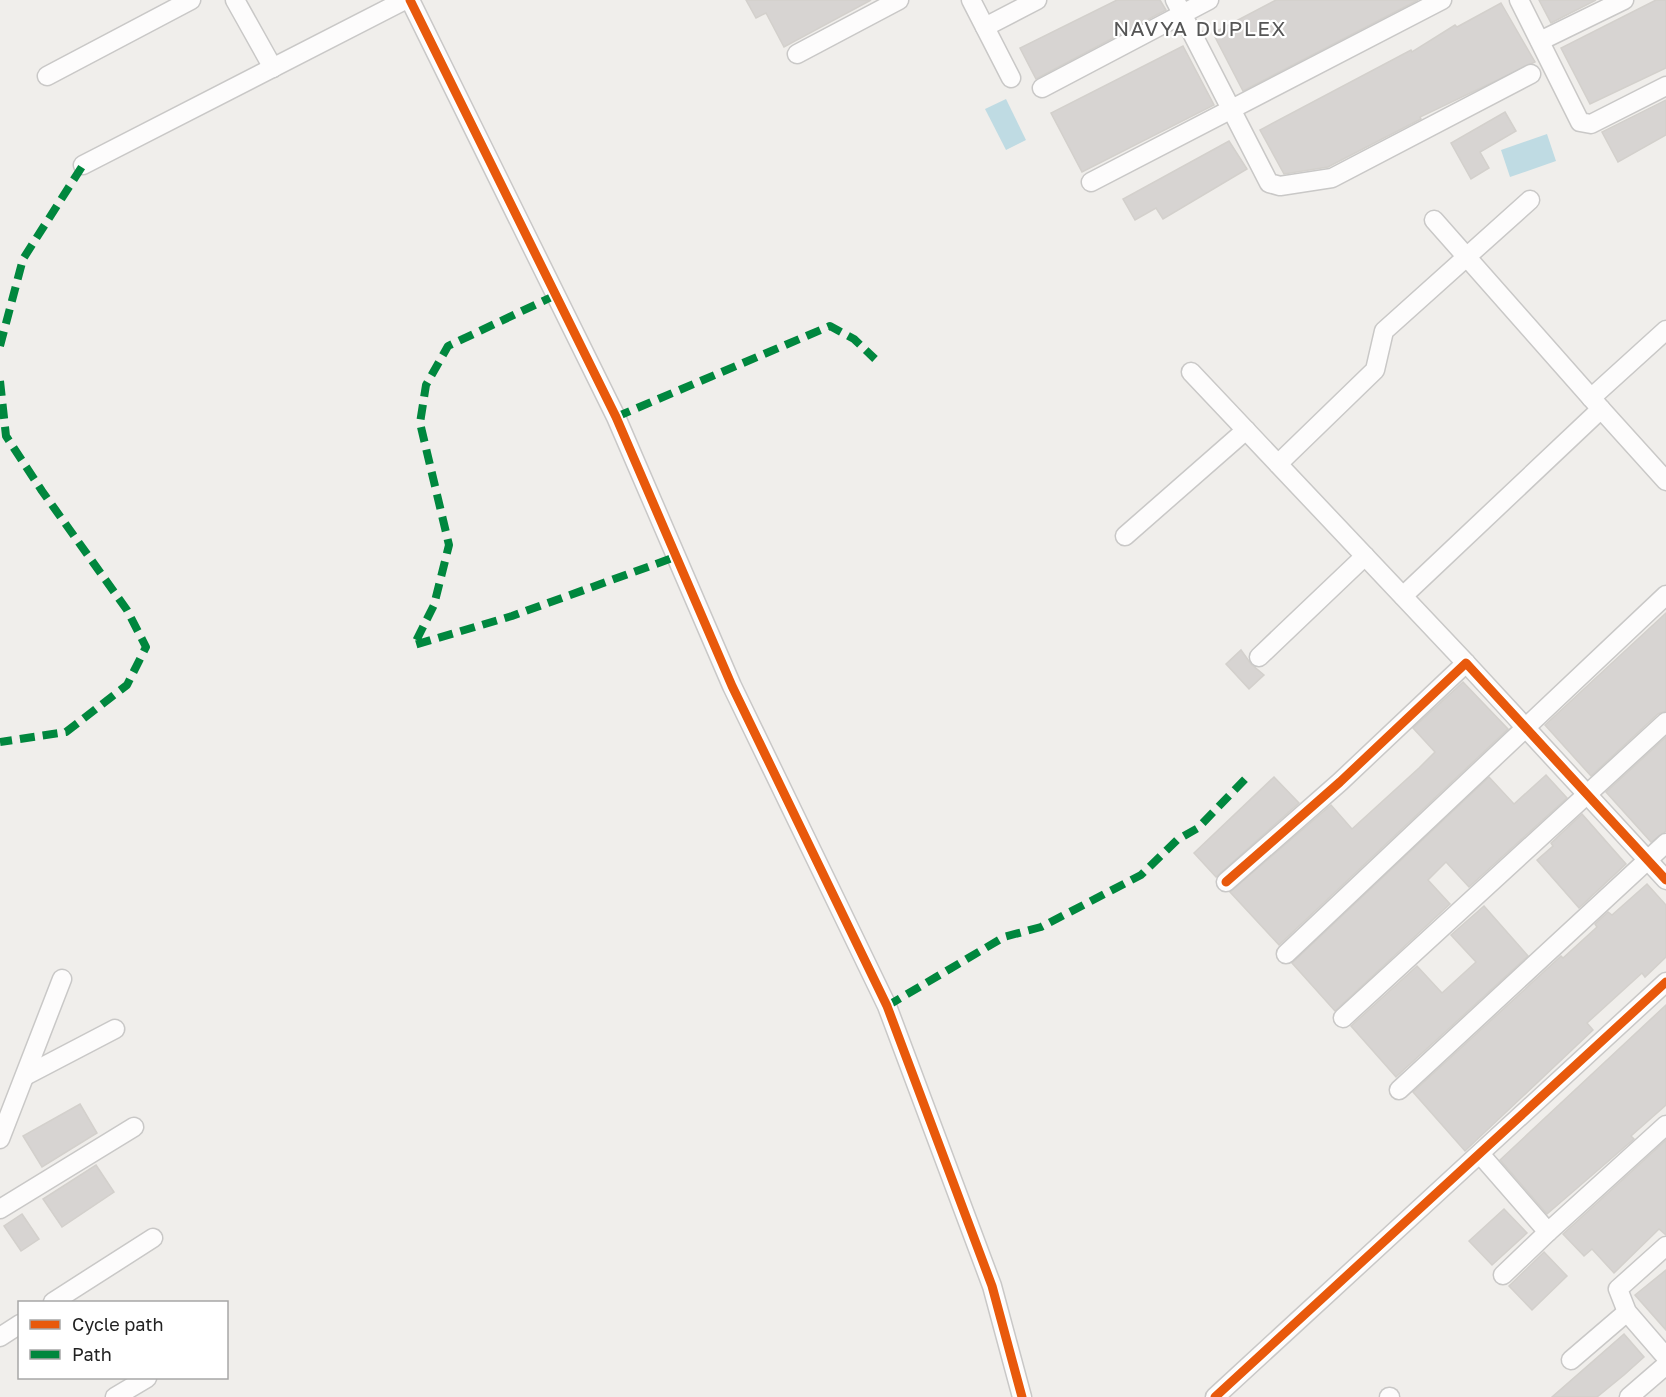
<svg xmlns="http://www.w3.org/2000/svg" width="1666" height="1397" viewBox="0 0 1666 1397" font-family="'Golos Text',sans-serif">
	<rect width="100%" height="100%" fill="#f0eeeb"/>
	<g fill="#bfdbe3">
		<polygon points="1006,99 1026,140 1006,150 985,109"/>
		<polygon points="1547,134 1556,161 1510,177 1501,150"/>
	</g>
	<g fill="#d7d4d2" stroke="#d3d0cc" stroke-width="1.5">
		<polygon points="746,0 871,0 784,47 766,13 756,18"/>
		<polygon points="1117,0 1160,0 1166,10 1036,79 1020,48"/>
		<polygon points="1276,0 1418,0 1243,91 1213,33"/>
		<polygon points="1539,0 1596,0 1551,23"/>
		<polygon points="1656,0 1666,0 1666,68 1590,104 1561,48"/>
		<polygon points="1501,3 1535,62 1420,117 1421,119 1328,167 1284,174 1260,130 1411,50 1412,52 1455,25 1457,27"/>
		<polygon points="1183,46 1214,105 1082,172 1051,113"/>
		<polygon points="1666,100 1666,135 1618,162 1602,132"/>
		<polygon points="1505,112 1516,131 1480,152 1489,168 1471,179 1451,143"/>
		<polygon points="1229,141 1247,169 1163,219 1156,208 1135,220 1123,199"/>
		<polygon points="1666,613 1666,711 1658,714 1591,776 1545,725"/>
		<polygon points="1241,650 1251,664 1264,675 1249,689 1226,664"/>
		<polygon points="1463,682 1508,729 1279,945 1230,892 1331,805 1352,829 1419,768 1435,752 1413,728"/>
		<polygon points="1666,737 1666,831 1651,842 1606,792"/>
		<polygon points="1546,775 1567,798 1469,887 1446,862 1428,880 1450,904 1335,1011 1292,963 1489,777 1514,804"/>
		<polygon points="1274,777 1299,803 1216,877 1194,853"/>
		<polygon points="1582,814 1626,864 1579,908 1537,860 1553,846 1551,843"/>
		<polygon points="1647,884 1666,905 1666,957 1645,977 1642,973 1587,1023 1593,1030 1465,1151 1413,1092 1561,956 1563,958 1597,927 1595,924 1608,912 1612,915"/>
		<polygon points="1484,906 1528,956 1396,1077 1351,1026 1417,966 1442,993 1476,962 1451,935"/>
		<polygon points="1666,1005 1666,1105 1631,1136 1634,1139 1547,1214 1500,1160"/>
		<polygon points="80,1104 97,1133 42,1167 23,1136"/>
		<polygon points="1666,1140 1666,1235 1659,1229 1614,1273 1592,1249 1584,1256 1563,1234"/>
		<polygon points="96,1165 114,1192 62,1227 43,1199"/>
		<polygon points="1504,1209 1527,1233 1492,1265 1469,1241"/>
		<polygon points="22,1214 39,1239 21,1251 4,1226"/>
		<polygon points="1544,1252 1567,1276 1532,1310 1509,1286"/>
		<polygon points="1666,1270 1666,1330 1635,1295"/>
		<polygon points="1624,1334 1644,1357 1624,1375 1597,1397 1552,1397"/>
	</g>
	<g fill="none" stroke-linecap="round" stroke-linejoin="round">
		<defs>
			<g id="minor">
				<polyline points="235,0 273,68"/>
				<polyline points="410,0 616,417 732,686 887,1006 992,1286 1022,1397"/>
				<polyline points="971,0 1011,78"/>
				<polyline points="1175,0 1269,183 1280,186 1332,178 1531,74"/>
				<polyline points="1519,0 1580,122 1591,124 1666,86"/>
				<polyline points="985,27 1037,0"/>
				<polyline points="1540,41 1624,0"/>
				<polyline points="797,54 899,0"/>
				<polyline points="47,76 191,0"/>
				<polyline points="1042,88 1209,0"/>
				<polyline points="83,165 405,0"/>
				<polyline points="1091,182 1442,0"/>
				<polyline points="1434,220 1601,409"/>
				<polyline points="1191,372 1466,663"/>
				<polyline points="1591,398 1666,330"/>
				<polyline points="1278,464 1375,370 1384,331 1530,200"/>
				<polyline points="1125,536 1246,430"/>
				<polyline points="1403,596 1601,409 1666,481"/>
				<polyline points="1259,657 1365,556"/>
				<polyline points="1226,882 1340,782 1466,663 1666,880"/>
				<polyline points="1286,954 1666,595"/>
				<polyline points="1343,1018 1666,722"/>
				<polyline points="25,1076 115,1029"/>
				<polyline points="1399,1090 1666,843"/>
				<polyline points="0,1139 62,979"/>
				<polyline points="1480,1154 1548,1232 1666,1125"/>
				<polyline points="0,1209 134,1127"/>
				<polyline points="1666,1246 1618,1289 1627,1312 1666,1357"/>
				<polyline points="1503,1275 1548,1232"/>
				<polyline points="53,1302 153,1238"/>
				<polyline points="0,1337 20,1324"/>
				<polyline points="1571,1360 1627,1312"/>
				<polyline points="115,1397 147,1378"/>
				<polyline points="1215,1397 1666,982"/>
				<polyline points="1389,1397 1390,1397"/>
				<polyline points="1629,1397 1666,1365"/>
			</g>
		</defs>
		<use href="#minor" stroke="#c9c8c7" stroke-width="21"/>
		<use href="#minor" stroke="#fdfcfc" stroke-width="18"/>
		<g stroke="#00873e" stroke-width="8" stroke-dasharray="15 8" stroke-linecap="butt">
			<polyline points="556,295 448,346 426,385 420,423 449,545 434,605 414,645 512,616 678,556"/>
			<polyline points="0,346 23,259 83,165"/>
			<polyline points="0,381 6,436 42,491 127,610 146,647 127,685 66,732 0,742"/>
			<polyline points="616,417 830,326 854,339 875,359"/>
			<polyline points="887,1006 1004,937 1041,927 1141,875 1177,840 1198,828 1249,775"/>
		</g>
		<defs>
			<g id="cycleway">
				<polyline points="410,0 616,417 732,686 887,1006 992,1286 1022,1397"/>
				<polyline points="1226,882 1340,782 1466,663 1666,880"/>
				<polyline points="1215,1397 1666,982"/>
			</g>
		</defs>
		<use href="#cycleway" stroke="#fff" stroke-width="13"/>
		<use href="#cycleway" stroke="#e8590c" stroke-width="9"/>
	</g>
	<g text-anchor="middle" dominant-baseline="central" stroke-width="4.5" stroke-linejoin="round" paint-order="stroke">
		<g font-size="21" letter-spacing="1.5" fill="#555" stroke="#fff">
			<text x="1200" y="28">NAVYA DUPLEX</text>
		</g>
	</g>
	<rect x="18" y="1301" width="210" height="78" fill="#ffffff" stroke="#a7a7a7" stroke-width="1.5"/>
	<rect x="30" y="1320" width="30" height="9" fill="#e8590c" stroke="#a7a7a7" stroke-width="1.5"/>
	<text x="72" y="1331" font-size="18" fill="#222222">Cycle path</text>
	<rect x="30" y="1350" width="30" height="9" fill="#00873e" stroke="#a7a7a7" stroke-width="1.5"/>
	<text x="72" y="1361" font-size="18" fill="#222222">Path</text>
</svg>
